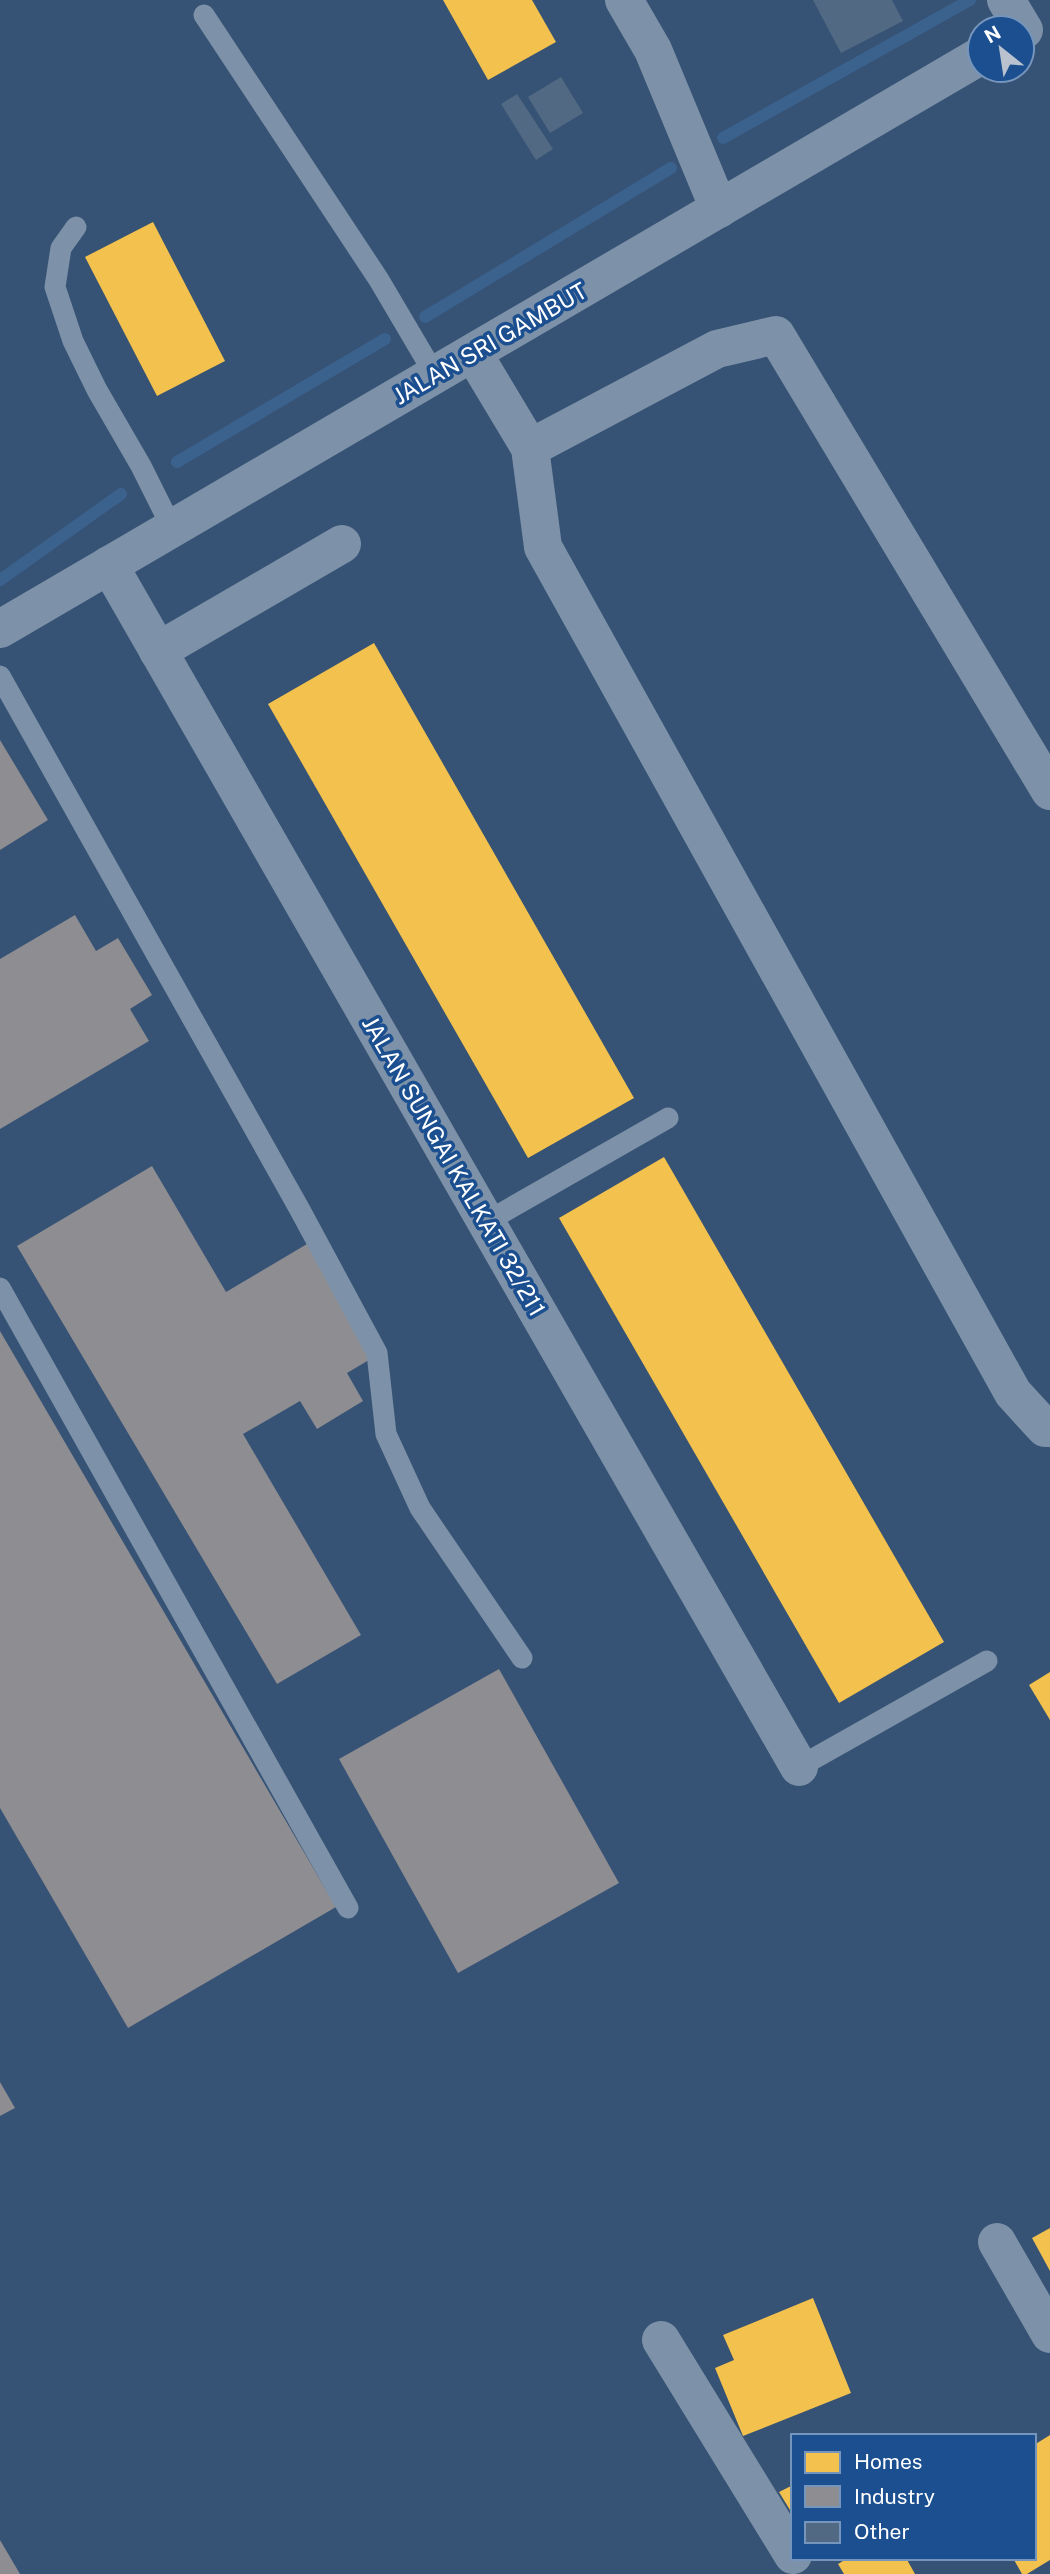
<svg xmlns="http://www.w3.org/2000/svg" width="1050" height="2574" viewBox="0 0 1050 2574" font-family="'Public Sans',sans-serif">
	<rect width="100%" height="100%" fill="#365274"/>
	<g fill="#f2c14e">
		<polygon points="443,0 532,0 556,42 488,80"/>
		<polygon points="153,222 225,361 157,396 85,257"/>
		<polygon points="374,643 634,1098 528,1158 268,704"/>
		<polygon points="664,1157 944,1642 839,1703 559,1218"/>
		<polygon points="1050,1672 1050,1720 1029,1685"/>
		<polygon points="1050,2228 1050,2271 1032,2238"/>
		<polygon points="813,2298 851,2393 743,2436 715,2368 734,2360 723,2335"/>
		<polygon points="1050,2435 1050,2560 1027,2574 1022,2574 1013,2558 1034,2558 1034,2445"/>
		<polygon points="793,2485 793,2515 779,2492"/>
		<polygon points="848,2558 906,2558 915,2574 844,2574 838,2564"/>
	</g>
	<g fill="#8d8d92">
		<polygon points="0,740 48,820 0,850"/>
		<polygon points="75,915 96,951 118,938 152,995 130,1009 149,1041 0,1129 0,959"/>
		<polygon points="152,1166 226,1292 307,1244 374,1357 347,1373 363,1401 317,1429 300,1401 243,1434 361,1635 277,1684 17,1246"/>
		<polygon points="0,1331 336,1907 128,2028 0,1808"/>
		<polygon points="499,1669 619,1883 458,1973 339,1759"/>
		<polygon points="0,2082 15,2108 0,2116"/>
		<polygon points="0,2540 20,2574 0,2574"/>
	</g>
	<g fill="none" stroke-linecap="round" stroke-linejoin="round">
		<g stroke="#3b618d" stroke-width="12">
			<polyline points="723,138 970,0"/>
			<polyline points="425,317 671,168"/>
			<polyline points="177,462 385,339"/>
			<polyline points="0,580 121,494"/>
		</g>
	</g>
	<g fill="#526984">
		<polygon points="813,0 892,0 903,21 841,53"/>
		<polygon points="561,77 583,113 550,133 528,97"/>
		<polygon points="517,94 553,149 536,160 501,104"/>
	</g>
	<g fill="none" stroke-linecap="round" stroke-linejoin="round">
		<g stroke="#7d92a8" stroke-width="21">
			<polyline points="204,15 379,280 435,375"/>
			<polyline points="76,227 61,248 55,287 73,341 97,390 141,466 172,528"/>
			<polyline points="0,676 300,1210 377,1353 386,1434 420,1508 522,1658"/>
			<polyline points="486,1222 668,1118"/>
			<polyline points="0,1288 348,1908"/>
			<polyline points="799,1767 987,1661"/>
		</g>
		<g stroke="#7d92a8" stroke-width="38">
			<polyline points="624,0 653,50 719,209"/>
			<polyline points="1006,0 1024,30"/>
			<polyline points="473,353 530,448 543,547 1013,1393 1045,1428 1050,1428"/>
			<polyline points="530,448 717,349 776,335 1050,791"/>
			<polyline points="109,565 799,1767"/>
			<polyline points="0,629 980,56"/>
			<polyline points="158,651 342,544"/>
			<polyline points="997,2242 1050,2334"/>
			<polyline points="661,2340 793,2555"/>
		</g>
	</g>
	<g text-anchor="middle" dominant-baseline="central" stroke-width="7" stroke-linejoin="round" paint-order="stroke">
		<g font-size="23" fill="#fff" stroke="#1b4f8f">
			<text transform="translate(490 343) rotate(-30)">JALAN SRI GAMBUT</text>
			<text transform="translate(454 1166) rotate(60)">JALAN SUNGAI KALKATI 32/211</text>
		</g>
	</g>
	<rect x="791" y="2434" width="245" height="126" fill="#1b4f8f" stroke="#7695bc" stroke-width="2"/>
	<rect x="805" y="2452" width="35" height="21" fill="#f2c14e" stroke="#7695bc" stroke-width="2"/>
	<text x="854" y="2469" font-size="21" fill="#ffffff">Homes</text>
	<rect x="805" y="2486" width="35" height="21" fill="#8d8d92" stroke="#7695bc" stroke-width="2"/>
	<text x="854" y="2504" font-size="21" fill="#ffffff">Industry</text>
	<rect x="805" y="2522" width="35" height="21" fill="#526984" stroke="#7695bc" stroke-width="2"/>
	<text x="854" y="2539" font-size="21" fill="#ffffff">Other</text>
	<g transform="translate(1001 49) rotate(330)"><circle r="33" fill="#1b4f8f" stroke="#7695bc" stroke-width="2"/>
	<path d="M0-5L12 26L0 18L-12 26Z" fill="#b9c2ce"/>
	<text y="-10" font-size="19" font-weight="bold" text-anchor="middle" fill="#ffffff">N</text>
	</g>
</svg>
